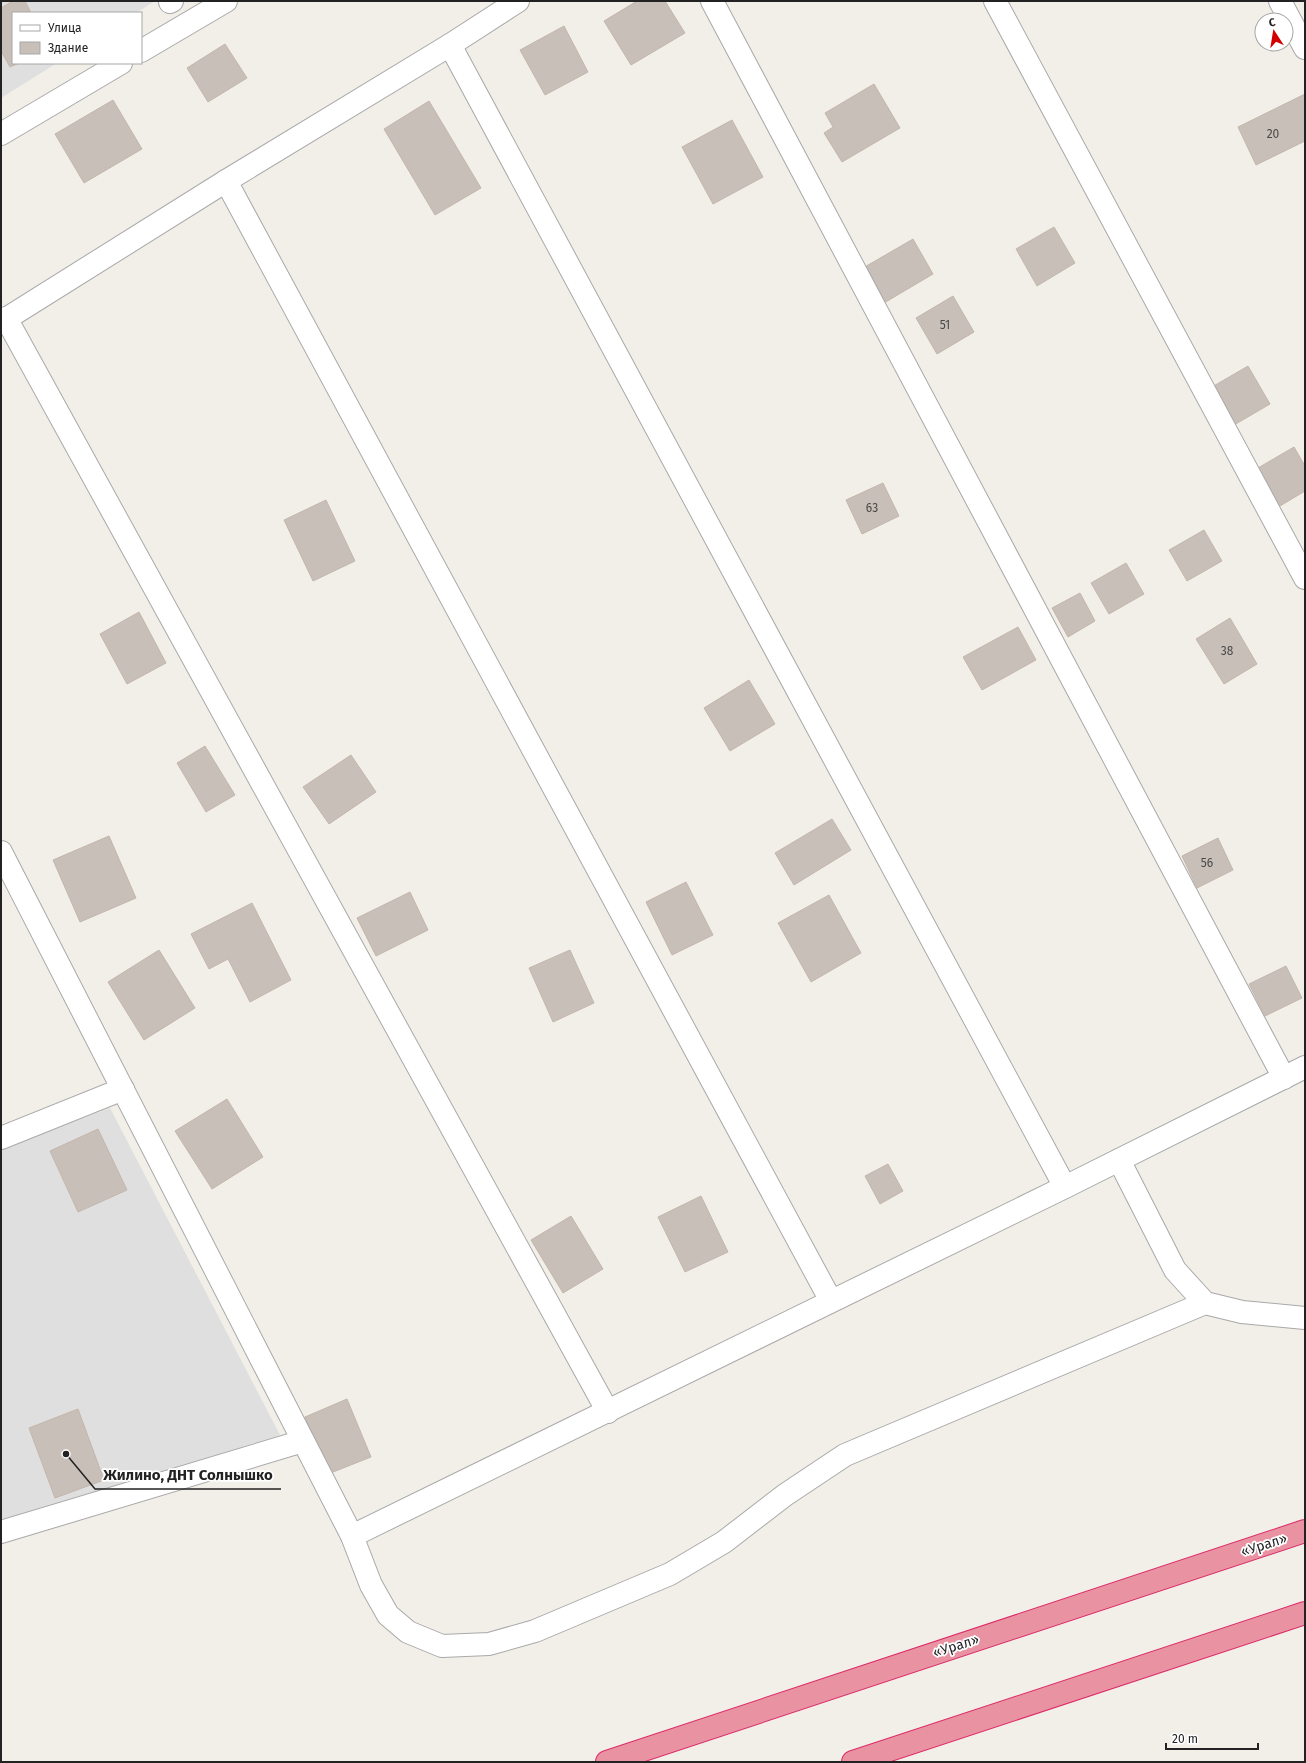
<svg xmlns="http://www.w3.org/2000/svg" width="1306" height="1763" viewBox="0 0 1306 1763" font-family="'Fira Sans',sans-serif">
	<rect width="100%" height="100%" fill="#f2efe9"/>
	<g fill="#e0dfdf">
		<polygon points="1,1 155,1 136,13 13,13 13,63 57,63 1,98"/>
		<polygon points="110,1108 280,1435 47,1509 1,1521 1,1149"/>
	</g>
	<g fill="#c7bfb8" stroke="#c4b6ab">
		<polygon points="13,1 25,1 31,13 13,13 13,63 19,63 10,67 1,51 1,8"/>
		<polygon points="637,1 665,1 685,33 631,65 604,21"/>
		<polygon points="564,26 588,72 545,95 520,50"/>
		<polygon points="225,44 247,78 208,102 187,68"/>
		<polygon points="874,84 900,128 842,162 824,133 833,127 825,113"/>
		<polygon points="1305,94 1305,141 1256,165 1238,127"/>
		<polygon points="113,100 142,149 84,183 55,134"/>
		<polygon points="429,101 481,188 435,215 384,129"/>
		<polygon points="732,120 763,177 713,204 682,147"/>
		<polygon points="1054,227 1075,263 1037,286 1016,249"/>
		<polygon points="913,239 933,274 884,303 863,268"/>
		<polygon points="953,296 974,332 937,354 916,318"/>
		<polygon points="1248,366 1270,404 1234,425 1212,387"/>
		<polygon points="1294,447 1305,466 1305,491 1280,506 1258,468"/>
		<polygon points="883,483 899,516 862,534 846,500"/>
		<polygon points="326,500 355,561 313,581 284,520"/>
		<polygon points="1204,530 1222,561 1187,581 1169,550"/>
		<polygon points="1126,563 1144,594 1109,614 1091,583"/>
		<polygon points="1080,593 1095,621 1068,637 1052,608"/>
		<polygon points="139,612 166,663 127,684 100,634"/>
		<polygon points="1230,618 1257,664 1224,684 1196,639"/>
		<polygon points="1018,627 1036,660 982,690 963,657"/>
		<polygon points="749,680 775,724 730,751 704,708"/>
		<polygon points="205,746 235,795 206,812 177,763"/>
		<polygon points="351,755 376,792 329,824 303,787"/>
		<polygon points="832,819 851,850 794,885 775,853"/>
		<polygon points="109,836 136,898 80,922 53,860"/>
		<polygon points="1218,838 1233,870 1197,888 1182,856"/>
		<polygon points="686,882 713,935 672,955 646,902"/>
		<polygon points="410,892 428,930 376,956 357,918"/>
		<polygon points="829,895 861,953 811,982 778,923"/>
		<polygon points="252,903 291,980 250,1002 228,959 209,969 191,934"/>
		<polygon points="159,950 195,1008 144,1040 108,982"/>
		<polygon points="570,950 594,1003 553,1022 529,968"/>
		<polygon points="1286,966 1302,998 1265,1016 1249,984"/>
		<polygon points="227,1099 263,1157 212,1189 175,1131"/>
		<polygon points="98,1129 127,1190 78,1212 50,1151"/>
		<polygon points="888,1164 903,1191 880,1204 865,1176"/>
		<polygon points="701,1196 728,1252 685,1272 658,1217"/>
		<polygon points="571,1216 603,1269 563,1293 531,1240"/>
		<polygon points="347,1399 371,1457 328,1474 305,1417"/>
		<polygon points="78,1409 104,1480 55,1498 29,1428"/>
	</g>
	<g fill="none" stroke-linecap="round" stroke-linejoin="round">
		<defs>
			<g id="minor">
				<polyline points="712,1 1284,1078"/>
				<polyline points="995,1 1305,578"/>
				<polyline points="1280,1 1305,48"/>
				<polyline points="170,2 172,1"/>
				<polyline points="450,45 1065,1187"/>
				<polyline points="141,51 226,1"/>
				<polyline points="1,134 121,63"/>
				<polyline points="226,181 831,1301"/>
				<polyline points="6,318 608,1412"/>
				<polyline points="1,322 226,181 450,45 518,1"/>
				<polyline points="1,852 352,1536 371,1585 388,1615 408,1632 442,1646 489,1644 535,1631 670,1574 724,1542 785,1495 845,1455 1205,1303"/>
				<polyline points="1,1138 123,1089"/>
				<polyline points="1119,1160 1175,1270 1205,1303 1242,1312 1305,1318"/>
				<polyline points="1,1532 303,1441"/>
				<polyline points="352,1536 1065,1187 1305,1067"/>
			</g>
			<g id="highway">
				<polyline points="607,1762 1305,1531"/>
				<polyline points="853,1762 1305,1613"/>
			</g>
		</defs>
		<use href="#minor" stroke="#a9a9a9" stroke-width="24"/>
		<use href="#highway" stroke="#dc2a67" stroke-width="24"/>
		<use href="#minor" stroke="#fff" stroke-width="22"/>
		<use href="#highway" stroke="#e892a2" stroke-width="22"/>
	</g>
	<g text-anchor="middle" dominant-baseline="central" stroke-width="3.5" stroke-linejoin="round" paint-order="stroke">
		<g font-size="12" fill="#4b4948">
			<text x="1273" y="134">20</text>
			<text x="945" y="325">51</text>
			<text x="872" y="508">63</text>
			<text x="1227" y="651">38</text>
			<text x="1207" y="863">56</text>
		</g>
		<g font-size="14" fill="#222" stroke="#fff">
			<text transform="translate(1264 1545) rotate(-18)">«Урал»</text>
			<text transform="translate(956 1646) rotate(-18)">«Урал»</text>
		</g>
	</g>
	<path fill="none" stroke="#222" stroke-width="1.5" d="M66 1454L95 1489H281"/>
	<circle fill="#222" stroke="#fff" stroke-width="1.5" cx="66" cy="1454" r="4"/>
	<g font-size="15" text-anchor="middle" font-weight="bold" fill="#222" stroke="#fff" stroke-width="3.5" stroke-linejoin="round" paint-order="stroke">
		<text x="188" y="1480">Жилино, ДНТ Солнышко</text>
	</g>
	<rect width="1306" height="1763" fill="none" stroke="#222222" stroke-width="4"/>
	<rect x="12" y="12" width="130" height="52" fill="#ffffff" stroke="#a7a7a7"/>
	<rect x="20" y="25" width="20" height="6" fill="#ffffff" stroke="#a7a7a7"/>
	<text x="48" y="32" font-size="12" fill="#222222">Улица</text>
	<rect x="20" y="42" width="20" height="12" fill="#c7bfb8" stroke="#a7a7a7"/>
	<text x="48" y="52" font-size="12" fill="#222222">Здание</text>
	<g transform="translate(1274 32) rotate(348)"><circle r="19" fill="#ffffff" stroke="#a7a7a7"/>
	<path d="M0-3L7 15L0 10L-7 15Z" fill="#d40000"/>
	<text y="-6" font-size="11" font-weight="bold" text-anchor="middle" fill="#222222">С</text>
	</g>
	<path d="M1166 1743v6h92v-6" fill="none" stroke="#222222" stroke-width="2"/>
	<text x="1172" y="1743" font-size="12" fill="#222222" stroke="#ffffff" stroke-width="3" paint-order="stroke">20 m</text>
</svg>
